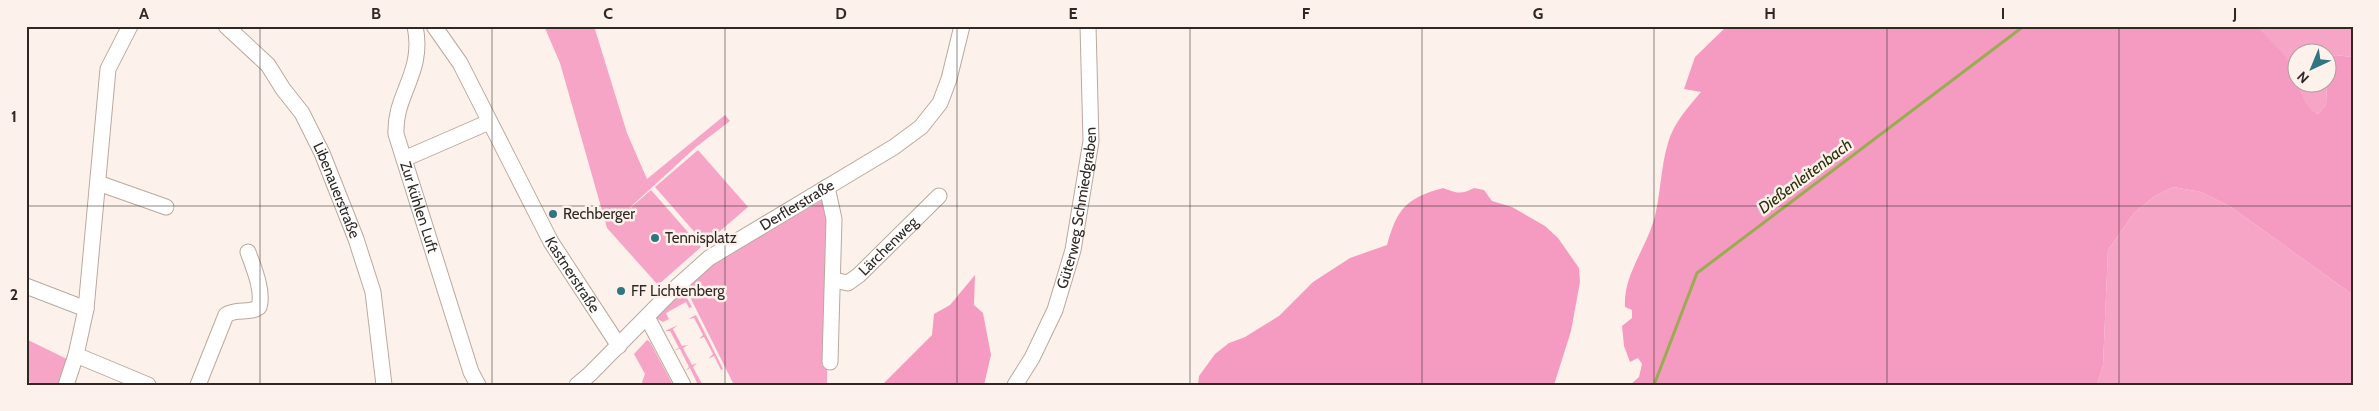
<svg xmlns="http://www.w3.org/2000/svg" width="2379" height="411" viewBox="0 0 2379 411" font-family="Cabin,sans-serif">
	<rect width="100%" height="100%" fill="#fdf2eb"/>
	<g fill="#f7a5c7">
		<polygon points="544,26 594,26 627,133 647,179 725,115 730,121 696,147 612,224 651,190 701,247 658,285 607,228 560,63"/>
		<path d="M 2258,26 L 2353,26 L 2353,57 L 2335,55 L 2328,62 L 2326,105 L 2318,114 C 2305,107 2302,96 2297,83 L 2326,82 L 2326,52 L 2296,52 L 2296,80 L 2294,72 Z"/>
		<polygon points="698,150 748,207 705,244 655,187"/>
		<polygon points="2173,187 2201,192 2231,207 2353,295 2353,385 2097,385 2103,365 2108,250 2134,213 2155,196"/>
		<polygon points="823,200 830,221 827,385 734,385 686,289 715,260"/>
		<polygon points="683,291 692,307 689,308 686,302 666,313 669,319 663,322 656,318"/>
		<polygon points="696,315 723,369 721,370 714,356 708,359 713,354 704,337 699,339 703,335 694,318 688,319"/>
		<polygon points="678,325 673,329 682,346 688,345 683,348 692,365 697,363 693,367 702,384 707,383 698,385 690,368 685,371 689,367 680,349 674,350 679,348 670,331 665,331"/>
		<polygon points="26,339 69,360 59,385 34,385 26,380"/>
		<polygon points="647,340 650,342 673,385 644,385 642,382 645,374 634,354"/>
	</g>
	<g fill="#f59bc1">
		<path d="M 1727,26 L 2258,26 C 2270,42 2286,53 2294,72 C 2301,88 2301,104 2318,114 L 2326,105 L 2328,62 L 2335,55 L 2353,57 L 2353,295 L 2231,207 L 2201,192 L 2173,187 L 2155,196 L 2134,213 L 2108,250 L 2103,365 L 2097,385 L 1630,385 L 1639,377 L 1642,364 L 1638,358 L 1630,362 L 1624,346 L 1622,326 L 1632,318 L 1632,310 L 1625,307 C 1623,277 1644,251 1653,223 C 1661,197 1660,169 1668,143 C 1673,124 1688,107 1701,92 L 1684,89 L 1695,57 Z"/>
		<path d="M 1443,188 C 1456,193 1461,195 1474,188 L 1484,190 L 1492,201 L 1512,207 L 1545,226 L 1558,238 L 1579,268 L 1580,282 L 1571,331 L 1554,385 L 1198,385 L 1199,376 L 1215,354 L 1229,343 L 1245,337 L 1279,316 L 1313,282 L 1350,258 L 1387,245 C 1397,209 1406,198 1443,188 Z"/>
		<polygon points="975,275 974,305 983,313 991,355 984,385 882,385 932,335 934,314 950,305"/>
	</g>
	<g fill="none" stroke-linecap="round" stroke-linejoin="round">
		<polyline stroke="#9bab52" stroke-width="3" points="1654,385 1697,273 2024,26"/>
		<defs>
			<g id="minor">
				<path id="s1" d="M 226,26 L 268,65 L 283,89 L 302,113 L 322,153 L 356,239 L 373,292 L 384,385"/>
				<path id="s2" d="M 415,26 C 425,73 394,94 396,134 L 471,372 L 478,385"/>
				<path id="s3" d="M 434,26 L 460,63 L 551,242 L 619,346"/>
				<polyline points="404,159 489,122"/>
				<polyline points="98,183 166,207"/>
				<polyline points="827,187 834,219 830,362"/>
				<path id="s4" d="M 833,280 L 848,283 L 859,275 L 939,196"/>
				<polyline points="26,286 86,309"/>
				<polyline points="647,317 683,385"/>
				<polyline points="76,355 148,385"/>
				<polyline points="66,385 76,355 86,309 108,69 130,26"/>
				<path d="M 198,385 L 226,315 C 236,308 250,314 259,307 C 264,291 253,266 248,252"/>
				<path id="s5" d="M 577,385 L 590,374 L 671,292 L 709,258 L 894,147 L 921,127 L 940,103 L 949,79 L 962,26"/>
				<path id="s6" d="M 1015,385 L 1032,358 L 1055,310 L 1073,250 L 1091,141 L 1088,26"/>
			</g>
		</defs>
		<use href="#minor" stroke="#b9a99e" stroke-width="17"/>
		<use href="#minor" stroke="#fff" stroke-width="15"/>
	</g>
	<path fill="none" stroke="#2f2824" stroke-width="1" stroke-opacity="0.55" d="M 260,26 L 260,385M 492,26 L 492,385M 725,26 L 725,385M 957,26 L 957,385M 1190,26 L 1190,385M 1422,26 L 1422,385M 1654,26 L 1654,385M 1887,26 L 1887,385M 2119,26 L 2119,385M 26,206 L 2353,206"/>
	<g fill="#2f7582" stroke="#fdf2eb" stroke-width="2">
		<circle cx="553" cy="214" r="5"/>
		<circle cx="655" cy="238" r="5"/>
		<circle cx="621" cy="291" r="5"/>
	</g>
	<g text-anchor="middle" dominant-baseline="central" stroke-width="5" stroke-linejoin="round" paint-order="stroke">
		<g font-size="15" fill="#2f2824" stroke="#fdf2eb">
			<text stroke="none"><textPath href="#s1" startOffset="201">Libenauerstraße</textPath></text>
			<text stroke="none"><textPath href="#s5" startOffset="286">Derflerstraße</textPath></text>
			<text stroke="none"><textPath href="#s2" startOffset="188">Zur kühlen Luft</textPath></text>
			<text stroke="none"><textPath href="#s6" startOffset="190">Güterweg Schmiedgraben</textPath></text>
			<text stroke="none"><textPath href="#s4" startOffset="70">Lärchenweg</textPath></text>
			<text stroke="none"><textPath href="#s3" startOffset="285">Kastnerstraße</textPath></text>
		</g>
		<g font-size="15" fill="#2f2824" stroke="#fdf2eb" text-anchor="start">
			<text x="563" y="214">Rechberger</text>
			<text x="665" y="238">Tennisplatz</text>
			<text x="631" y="291">FF Lichtenberg</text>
		</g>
		<g font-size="16" font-style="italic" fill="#2a3009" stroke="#fdf2eb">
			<text transform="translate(1805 176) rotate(-37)">Dießenleitenbach</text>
		</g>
	</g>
	<rect width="2379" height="411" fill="none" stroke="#fdf2eb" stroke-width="55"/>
	<g transform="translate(2312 68) rotate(224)"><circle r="24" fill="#fdf2eb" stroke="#aba19b"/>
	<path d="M0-4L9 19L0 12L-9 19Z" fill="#2f7582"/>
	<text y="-8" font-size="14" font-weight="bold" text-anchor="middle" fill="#2f2824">N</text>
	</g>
	<rect x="28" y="28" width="2324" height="356" fill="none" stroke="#2f2824" stroke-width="2"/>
	<g font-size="16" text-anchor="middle" font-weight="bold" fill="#2f2824">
		<text x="144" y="19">A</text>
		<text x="376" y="19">B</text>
		<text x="608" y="19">C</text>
		<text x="841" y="19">D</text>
		<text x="1073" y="19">E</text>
		<text x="1306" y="19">F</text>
		<text x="1538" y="19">G</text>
		<text x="1770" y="19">H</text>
		<text x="2003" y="19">I</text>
		<text x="2235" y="19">J</text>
		<text x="14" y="122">1</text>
		<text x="14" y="300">2</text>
	</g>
</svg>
